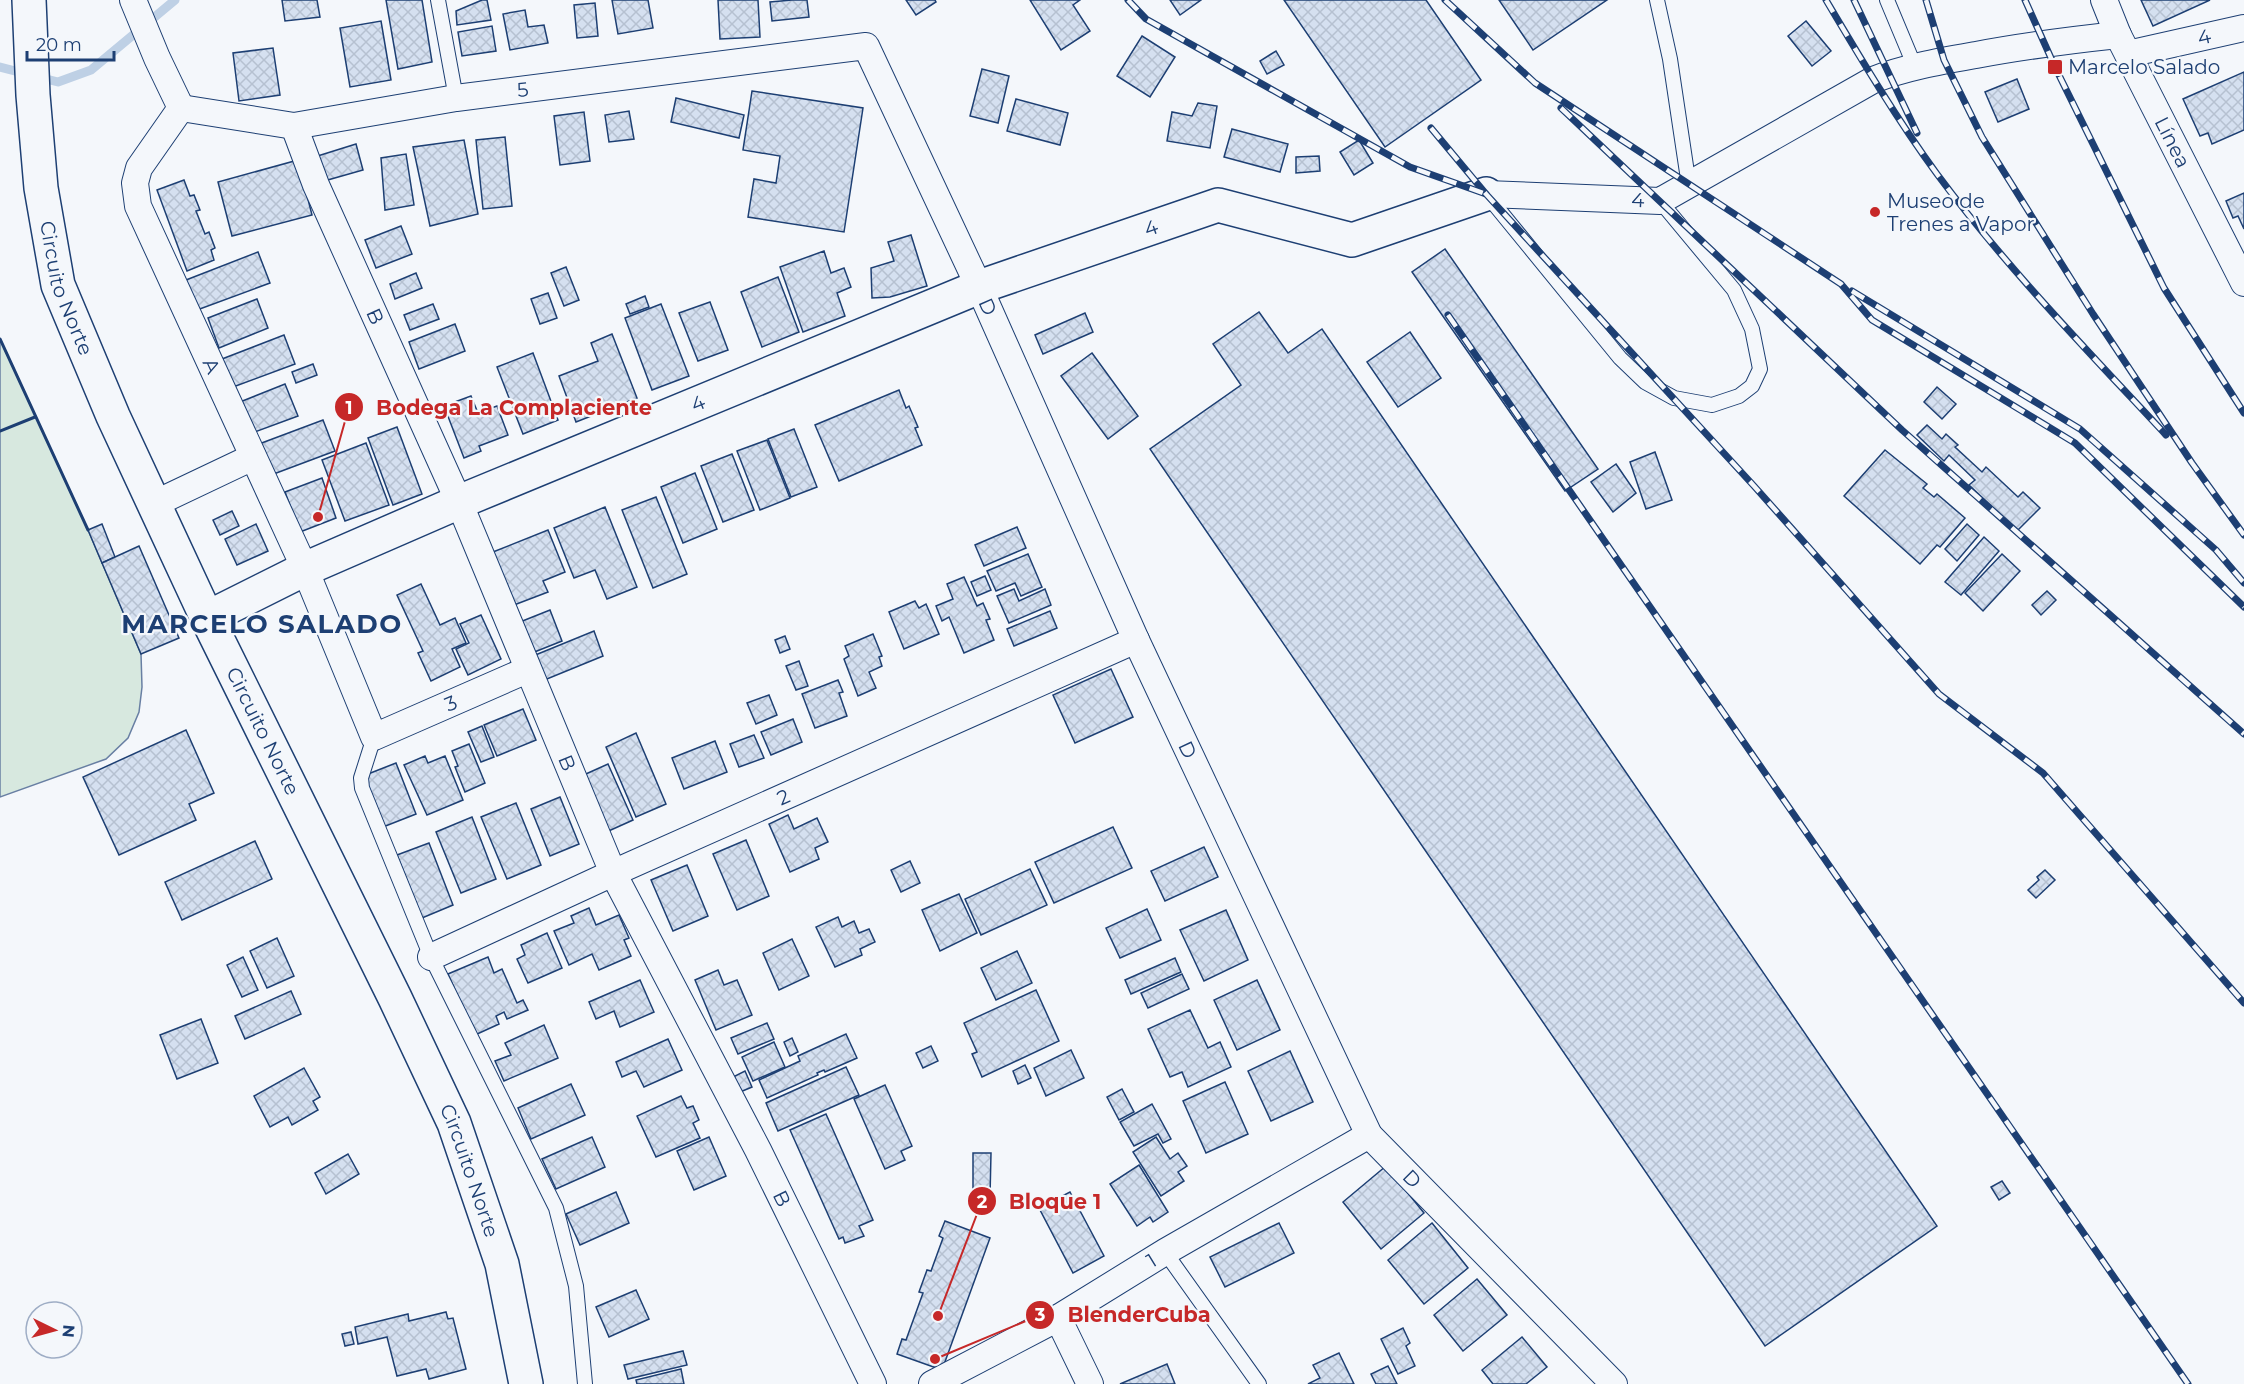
<svg xmlns="http://www.w3.org/2000/svg" width="2244" height="1384" viewBox="0 0 2244 1384" font-family="Montserrat,sans-serif">
	<defs>
		<pattern id="building-cross-hatch" width="8" height="8" patternUnits="userSpaceOnUse" patternTransform="scale(1.5)"><rect width="8" height="8" fill="#d5e0f0"/><path d="M0 0l8 8M0 8l8-8" fill="none" stroke="#b6c1d1"/></pattern>
	</defs>
	<rect width="100%" height="100%" fill="#f4f7fb"/>
	<polygon fill="#d7e8df" stroke="#687fa3" stroke-width="1.5" points="0,339 88,530 141,654 142,687 139,712 128,738 106,759 0,797"/>
	<g fill="none" stroke-linecap="round" stroke-linejoin="round">
		<polyline stroke="#bed0e5" stroke-width="9" points="0,67 58,82 91,70 175,0"/>
	</g>
	<g fill="url(#building-cross-hatch)" stroke="#1d3f73" stroke-width="1.5">
		<polygon points="282,0 317,0 320,17 285,21"/>
		<polygon points="386,0 422,0 432,62 398,69"/>
		<polygon points="482,0 487,0 491,20 457,25 456,11"/>
		<polygon points="612,0 648,0 653,28 618,34"/>
		<polygon points="718,0 758,0 760,37 720,39"/>
		<polygon points="792,0 807,0 809,17 772,21 770,2"/>
		<polygon points="906,0 935,0 936,2 916,15"/>
		<polygon points="1030,0 1080,0 1073,5 1090,31 1061,50"/>
		<polygon points="1170,0 1201,0 1180,15"/>
		<polygon points="1284,0 1426,0 1481,80 1385,147"/>
		<polygon points="1499,0 1607,0 1533,50"/>
		<polygon points="2141,0 2210,0 2153,26"/>
		<polygon points="595,3 598,36 577,38 574,5"/>
		<polygon points="525,10 528,27 544,25 548,43 510,50 503,14"/>
		<polygon points="381,21 391,80 350,87 340,28"/>
		<polygon points="1806,21 1831,51 1812,66 1788,36"/>
		<polygon points="492,26 496,51 462,56 458,32"/>
		<polygon points="1142,36 1175,57 1150,97 1117,76"/>
		<polygon points="273,48 280,95 239,101 233,53"/>
		<polygon points="1276,51 1284,65 1267,74 1260,61"/>
		<polygon points="982,69 1009,76 998,123 970,116"/>
		<polygon points="2244,72 2244,130 2212,144 2208,133 2200,136 2183,99"/>
		<polygon points="2017,79 2029,109 1998,122 1985,92"/>
		<polygon points="752,91 863,108 844,232 748,217 754,179 776,183 780,156 743,150"/>
		<polygon points="676,98 744,115 739,138 671,122"/>
		<polygon points="1016,99 1068,113 1060,145 1007,131"/>
		<polygon points="1198,103 1217,106 1210,148 1167,141 1172,112 1192,116"/>
		<polygon points="629,111 634,139 609,142 605,115"/>
		<polygon points="584,112 590,161 560,165 554,116"/>
		<polygon points="1232,129 1288,144 1280,172 1224,157"/>
		<polygon points="505,137 512,206 483,209 476,140"/>
		<polygon points="464,140 478,214 430,226 413,147"/>
		<polygon points="1359,140 1373,163 1354,175 1340,152"/>
		<polygon points="356,144 363,170 317,183 308,159"/>
		<polygon points="406,154 414,205 385,210 381,158"/>
		<polygon points="1319,156 1320,171 1296,173 1296,157"/>
		<polygon points="298,160 312,215 232,236 218,182"/>
		<polygon points="184,180 190,196 194,195 200,210 196,211 205,234 209,232 215,248 211,250 214,260 187,271 157,190"/>
		<polygon points="2244,193 2244,229 2238,216 2233,218 2226,201"/>
		<polygon points="401,226 412,254 376,268 365,240"/>
		<polygon points="911,235 927,286 890,297 872,298 871,268 894,261 888,242"/>
		<polygon points="1445,249 1598,469 1565,491 1412,272"/>
		<polygon points="824,251 831,273 844,268 851,287 837,293 845,316 803,332 780,267"/>
		<polygon points="258,252 270,283 197,310 186,280"/>
		<polygon points="566,267 579,300 564,306 551,273"/>
		<polygon points="416,273 422,288 395,299 390,284"/>
		<polygon points="778,277 799,332 762,347 741,292"/>
		<polygon points="548,293 557,318 540,324 531,299"/>
		<polygon points="645,296 649,307 630,314 626,304"/>
		<polygon points="257,299 268,328 219,348 208,318"/>
		<polygon points="710,302 728,350 698,361 679,313"/>
		<polygon points="433,304 439,319 410,330 404,315"/>
		<polygon points="661,304 689,376 652,390 625,318"/>
		<polygon points="1259,312 1288,353 1322,329 1937,1226 1765,1346 1150,449 1241,385 1213,344"/>
		<polygon points="1085,313 1093,332 1043,354 1035,335"/>
		<polygon points="455,324 465,351 419,369 409,342"/>
		<polygon points="1410,332 1441,378 1398,407 1367,362"/>
		<polygon points="612,334 637,398 576,422 559,376 598,361 591,343"/>
		<polygon points="284,335 295,364 233,387 222,359"/>
		<polygon points="533,353 558,420 523,434 497,367"/>
		<polygon points="1092,353 1138,416 1108,439 1061,376"/>
		<polygon points="313,364 317,375 296,383 292,372"/>
		<polygon points="285,384 298,416 252,433 240,402"/>
		<polygon points="1937,387 1956,404 1942,419 1924,402"/>
		<polygon points="899,390 906,408 909,406 918,427 915,428 922,445 839,481 815,425"/>
		<polygon points="471,396 478,413 497,406 508,435 479,446 481,451 464,458 444,406"/>
		<polygon points="323,420 335,451 271,475 259,444"/>
		<polygon points="1927,425 1942,439 1946,434 1958,445 1955,447 1982,472 1986,467 2018,497 2023,492 2040,508 2017,531 1969,485 1975,480 1949,455 1944,461 1917,435"/>
		<polygon points="397,427 422,494 393,505 368,438"/>
		<polygon points="794,429 817,487 791,497 768,439"/>
		<polygon points="767,440 790,498 760,510 737,451"/>
		<polygon points="366,443 389,505 345,521 322,460"/>
		<polygon points="1885,450 1927,484 1923,488 1934,497 1937,494 1965,518 1940,547 1937,545 1920,564 1844,496"/>
		<polygon points="1655,452 1672,500 1646,509 1630,462"/>
		<polygon points="732,454 754,510 723,522 701,466"/>
		<polygon points="1616,464 1636,493 1613,512 1591,482"/>
		<polygon points="695,473 717,529 683,543 661,487"/>
		<polygon points="322,478 336,518 300,532 285,492"/>
		<polygon points="656,497 687,574 653,588 622,510"/>
		<polygon points="605,507 637,587 607,599 595,570 574,578 554,528"/>
		<polygon points="232,511 239,526 220,535 213,520"/>
		<polygon points="102,524 115,557 102,563 88,530"/>
		<polygon points="256,524 268,551 237,565 225,539"/>
		<polygon points="1967,524 1979,535 1957,561 1945,549"/>
		<polygon points="1017,527 1026,548 984,566 975,545"/>
		<polygon points="548,530 565,572 543,581 548,592 514,605 493,552"/>
		<polygon points="1984,537 1999,551 1961,595 1945,582"/>
		<polygon points="139,546 179,638 141,654 102,563"/>
		<polygon points="1028,554 1042,587 1021,596 1015,583 996,591 987,571"/>
		<polygon points="2002,554 2020,571 1983,611 1965,593"/>
		<polygon points="985,576 991,590 977,596 971,582"/>
		<polygon points="964,577 977,606 983,603 990,619 986,620 994,640 964,653 949,617 942,621 936,606 953,599 947,584"/>
		<polygon points="421,584 440,625 455,618 466,643 452,649 460,667 431,681 418,653 423,651 397,595"/>
		<polygon points="1014,589 1019,601 1045,589 1051,605 1009,623 997,596"/>
		<polygon points="2047,591 2056,600 2041,615 2032,605"/>
		<polygon points="915,601 919,608 926,604 939,634 904,649 889,612"/>
		<polygon points="550,610 562,641 532,653 520,622"/>
		<polygon points="1050,611 1057,628 1014,646 1007,629"/>
		<polygon points="481,615 501,659 468,675 456,649 469,643 460,624"/>
		<polygon points="594,631 603,656 542,681 533,656"/>
		<polygon points="873,634 882,656 879,657 882,666 869,672 876,688 858,696 844,659 849,656 845,646"/>
		<polygon points="785,636 790,649 780,653 775,640"/>
		<polygon points="799,661 808,686 796,690 786,666"/>
		<polygon points="1111,669 1133,717 1075,743 1053,695"/>
		<polygon points="838,680 843,692 839,693 847,716 815,728 802,694"/>
		<polygon points="769,695 777,715 756,724 747,703"/>
		<polygon points="523,709 536,740 497,756 484,725"/>
		<polygon points="793,719 802,742 771,755 761,732"/>
		<polygon points="482,726 494,757 481,762 468,732"/>
		<polygon points="186,730 214,793 189,804 196,820 119,855 83,777"/>
		<polygon points="636,733 666,804 636,817 606,747"/>
		<polygon points="754,735 764,758 739,767 730,744"/>
		<polygon points="715,741 727,772 684,789 672,758"/>
		<polygon points="469,744 485,783 465,792 455,767 458,766 452,751"/>
		<polygon points="425,756 428,763 445,756 463,800 427,815 404,765"/>
		<polygon points="396,763 416,814 383,827 363,776"/>
		<polygon points="608,764 633,820 602,834 577,778"/>
		<polygon points="560,797 579,844 550,856 531,809"/>
		<polygon points="516,803 541,865 507,879 481,817"/>
		<polygon points="788,815 794,829 817,818 828,842 815,848 819,859 790,872 769,824"/>
		<polygon points="472,817 496,879 461,893 436,832"/>
		<polygon points="1113,827 1132,868 1054,903 1035,862"/>
		<polygon points="746,840 769,896 737,910 713,854"/>
		<polygon points="255,841 272,879 182,920 165,882"/>
		<polygon points="429,843 453,905 422,918 397,855"/>
		<polygon points="1204,847 1218,877 1165,901 1151,871"/>
		<polygon points="910,861 920,883 901,892 891,870"/>
		<polygon points="687,865 708,916 673,931 651,880"/>
		<polygon points="1030,869 1047,905 981,935 965,899"/>
		<polygon points="2045,870 2055,880 2036,898 2028,890 2039,880 2037,877"/>
		<polygon points="959,894 977,933 940,951 922,910"/>
		<polygon points="589,908 596,925 619,915 629,938 624,940 631,956 599,970 592,954 569,965 554,931 574,923 571,916"/>
		<polygon points="1147,909 1161,940 1120,958 1106,928"/>
		<polygon points="1226,910 1248,960 1204,981 1180,930"/>
		<polygon points="838,917 842,927 854,921 859,933 869,929 875,942 860,949 862,955 835,967 816,927"/>
		<polygon points="547,933 562,968 528,983 517,959 525,955 521,945"/>
		<polygon points="277,938 294,976 267,988 250,951"/>
		<polygon points="792,939 809,976 779,990 763,953"/>
		<polygon points="1017,951 1032,983 996,1000 981,968"/>
		<polygon points="243,957 258,990 242,997 227,965"/>
		<polygon points="488,957 494,973 502,969 517,1003 523,1000 528,1010 507,1019 504,1012 496,1016 499,1024 475,1035 448,974"/>
		<polygon points="1175,958 1181,972 1131,994 1125,980"/>
		<polygon points="718,970 724,985 737,980 752,1015 716,1030 695,980"/>
		<polygon points="1182,974 1189,989 1148,1008 1141,993"/>
		<polygon points="640,980 654,1012 620,1027 614,1011 596,1019 589,1002"/>
		<polygon points="1257,980 1280,1030 1237,1050 1214,1000"/>
		<polygon points="1036,990 1059,1041 982,1077 972,1054 977,1052 964,1023"/>
		<polygon points="291,991 301,1014 245,1039 235,1016"/>
		<polygon points="1190,1010 1208,1048 1220,1042 1231,1067 1188,1087 1182,1072 1170,1077 1148,1029"/>
		<polygon points="201,1019 218,1063 177,1079 160,1035"/>
		<polygon points="767,1023 774,1039 738,1054 731,1038"/>
		<polygon points="544,1025 558,1058 504,1081 495,1061 511,1055 505,1043"/>
		<polygon points="846,1034 857,1058 825,1072 824,1070 817,1073 818,1075 767,1098 759,1080 800,1061 798,1056"/>
		<polygon points="792,1038 798,1052 790,1056 784,1042"/>
		<polygon points="668,1039 682,1070 644,1087 636,1071 622,1077 616,1062"/>
		<polygon points="774,1042 785,1067 753,1081 742,1057"/>
		<polygon points="931,1046 938,1061 923,1068 916,1053"/>
		<polygon points="1071,1050 1084,1078 1046,1096 1034,1068"/>
		<polygon points="1290,1051 1313,1102 1271,1121 1248,1071"/>
		<polygon points="1025,1065 1031,1078 1018,1084 1013,1071"/>
		<polygon points="846,1067 859,1095 778,1131 766,1103"/>
		<polygon points="304,1068 320,1097 313,1101 318,1110 292,1125 288,1117 270,1127 254,1096"/>
		<polygon points="745,1071 752,1087 733,1095 727,1080"/>
		<polygon points="1225,1082 1248,1134 1206,1153 1183,1101"/>
		<polygon points="571,1084 585,1115 531,1139 518,1108"/>
		<polygon points="885,1085 912,1146 901,1151 905,1160 885,1169 854,1099"/>
		<polygon points="1122,1089 1134,1112 1119,1120 1107,1097"/>
		<polygon points="681,1096 687,1108 693,1106 699,1120 693,1123 700,1138 656,1157 637,1116"/>
		<polygon points="1152,1104 1171,1139 1163,1143 1158,1134 1134,1146 1120,1122"/>
		<polygon points="826,1114 873,1220 859,1226 864,1236 845,1243 843,1237 839,1239 790,1130"/>
		<polygon points="592,1137 605,1167 556,1189 542,1159"/>
		<polygon points="709,1137 726,1176 694,1190 677,1151"/>
		<polygon points="1156,1137 1170,1159 1178,1153 1187,1166 1178,1172 1184,1181 1161,1196 1133,1152"/>
		<polygon points="973,1153 991,1153 990,1197 973,1196"/>
		<polygon points="348,1154 359,1174 326,1194 315,1173"/>
		<polygon points="1139,1165 1168,1212 1153,1222 1150,1217 1137,1226 1110,1184"/>
		<polygon points="1386,1166 1424,1213 1381,1249 1343,1202"/>
		<polygon points="2002,1181 2010,1193 1999,1200 1991,1187"/>
		<polygon points="616,1192 629,1223 580,1245 566,1214"/>
		<polygon points="1070,1192 1104,1256 1073,1273 1039,1208"/>
		<polygon points="945,1221 990,1238 942,1370 897,1354 902,1339 906,1340 923,1293 919,1292 927,1270 931,1271 943,1238 939,1236"/>
		<polygon points="1279,1223 1294,1253 1225,1287 1210,1257"/>
		<polygon points="1432,1223 1468,1268 1424,1304 1388,1260"/>
		<polygon points="1477,1279 1507,1315 1463,1351 1434,1315"/>
		<polygon points="636,1290 649,1319 609,1337 596,1307"/>
		<polygon points="446,1312 448,1319 453,1318 466,1369 429,1379 426,1369 397,1376 387,1337 358,1344 355,1327 408,1314 409,1321"/>
		<polygon points="1403,1328 1410,1343 1406,1346 1415,1366 1398,1374 1381,1339"/>
		<polygon points="351,1332 354,1344 345,1346 342,1334"/>
		<polygon points="1522,1337 1547,1367 1526,1384 1493,1384 1482,1370"/>
		<polygon points="683,1351 687,1365 628,1379 624,1365"/>
		<polygon points="1339,1353 1354,1384 1308,1384 1320,1378 1313,1365"/>
		<polygon points="1167,1364 1175,1384 1120,1384"/>
		<polygon points="1388,1366 1397,1384 1376,1384 1371,1374"/>
		<polygon points="681,1369 684,1384 637,1384 636,1380"/>
	</g>
	<g fill="none" stroke-linecap="round" stroke-linejoin="round">
		<defs>
			<g id="lane">
				<polyline points="438,0 456,98"/>
				<polyline points="1657,0 1670,59 1689,186"/>
				<polyline points="1887,0 1915,67"/>
				<polyline points="1486,194 1620,358 1645,382 1674,398 1712,405 1739,396 1752,386 1760,369 1752,329 1734,290 1660,201"/>
				<polyline points="374,737 361,778 362,788 431,957 556,1208 576,1286 585,1384"/>
				<polyline points="1165,1252 1259,1384"/>
			</g>
			<g id="street">
				<polyline points="133,0 157,58 181,108"/>
				<path id="s1" d="M 2104,0 L 2118,35 L 2244,283"/>
				<path id="s2" d="M 2128,54 L 2244,28"/>
				<path id="s3" d="M 181,108 L 294,126 L 456,98 L 866,46 L 979,287 L 1136,640 L 1369,1135 L 1614,1384"/>
				<path id="s4" d="M 181,108 L 139,168 L 135,183 L 138,206 L 305,569 L 374,737 L 527,670"/>
				<path id="s5" d="M 294,126 L 316,185 L 459,502 L 613,873 L 758,1150 L 873,1384"/>
				<path id="s6" d="M 1486,194 L 1660,201 L 1873,80 C 1906,67 1942,61 1976,55 C 2024,46 2071,40 2118,35"/>
				<polyline points="154,504 253,457"/>
				<path id="s7" d="M 431,957 L 613,873 L 1136,640"/>
				<polyline points="1058,1318 1090,1384"/>
				<path id="s8" d="M 932,1384 L 1058,1318 L 1165,1252 L 1369,1135"/>
			</g>
			<g id="secondary">
				<path id="s9" d="M 207,618 L 305,569 L 459,502 L 979,287 L 1218,205 L 1352,240 L 1486,194"/>
			</g>
			<g id="primary">
				<path id="s10" d="M 29,0 L 33,95 L 41,188 L 58,285 L 113,416 L 207,618 L 395,998 L 454,1123 L 502,1264 L 526,1384"/>
			</g>
		</defs>
		<use href="#lane" stroke="#1d3f73" stroke-width="16"/>
		<use href="#street" stroke="#1d3f73" stroke-width="28"/>
		<use href="#secondary" stroke="#1d3f73" stroke-width="36"/>
		<use href="#primary" stroke="#1d3f73" stroke-width="36"/>
		<use href="#lane" stroke="#f4f7fb" stroke-width="14"/>
		<use href="#street" stroke="#f4f7fb" stroke-width="26"/>
		<use href="#secondary" stroke="#f4f7fb" stroke-width="33"/>
		<use href="#primary" stroke="#f4f7fb" stroke-width="33"/>
		<defs>
			<g id="rail">
				<polyline points="1128,0 1146,19 1410,167 1486,194"/>
				<polyline points="1445,0 1535,83 1841,284 1872,320 2075,443 2244,607"/>
				<path d="M 1826,0 C 1861,59 1896,118 1937,174 C 2006,267 2087,350 2166,435"/>
				<polyline points="1854,0 1917,133"/>
				<polyline points="1926,0 1944,60 1982,137 2093,314 2192,463 2244,535"/>
				<polyline points="2025,0 2055,67 2164,288 2244,413"/>
				<polyline points="1561,108 1902,430 2244,734"/>
				<polyline points="1431,128 1486,194 1754,486 1939,694 2043,773 2244,1003"/>
				<polyline points="1852,291 2080,429 2216,550 2244,583"/>
				<polyline points="1448,315 2188,1384"/>
			</g>
		</defs>
		<use href="#rail" stroke="#1d3f73" stroke-width="7"/>
		<use href="#rail" stroke="#f4f7fb" stroke-width="4.5" stroke-dasharray="14" stroke-linecap="butt"/>
		<g stroke="#1d3f73" stroke-width="3">
			<polyline points="0,339 88,530"/>
			<polyline points="0,431 35,417"/>
		</g>
	</g>
	<g fill="#c62828" stroke="#f4f7fb" stroke-width="2">
		<rect x="2047" y="59" width="16" height="16" rx="3"/>
		<circle cx="1875" cy="212" r="6"/>
	</g>
	<g text-anchor="middle" dominant-baseline="central" stroke-width="4.5" stroke-linejoin="round" paint-order="stroke">
		<g font-size="20" fill="#1d3f73" stroke="#f4f7fb">
			<text stroke="none"><textPath href="#s2" startOffset="78">4</textPath></text>
			<text stroke="none"><textPath href="#s3" startOffset="346">5</textPath></text>
			<text stroke="none"><textPath href="#s1" startOffset="158">Línea</textPath></text>
			<text stroke="none"><textPath href="#s6" startOffset="152">4</textPath></text>
			<text stroke="none"><textPath href="#s9" startOffset="1022">4</textPath></text>
			<text stroke="none"><textPath href="#s10" startOffset="292">Circuito Norte</textPath></text>
			<text stroke="none"><textPath href="#s3" startOffset="980">D</textPath></text>
			<text stroke="none"><textPath href="#s5" startOffset="207">B</textPath></text>
			<text stroke="none"><textPath href="#s4" startOffset="288">A</textPath></text>
			<text stroke="none"><textPath href="#s9" startOffset="536">4</textPath></text>
			<text stroke="none"><textPath href="#s4" startOffset="777">3</textPath></text>
			<text stroke="none"><textPath href="#s10" startOffset="778">Circuito Norte</textPath></text>
			<text stroke="none"><textPath href="#s3" startOffset="1466">D</textPath></text>
			<text stroke="none"><textPath href="#s5" startOffset="693">B</textPath></text>
			<text stroke="none"><textPath href="#s7" startOffset="387">2</textPath></text>
			<text stroke="none"><textPath href="#s10" startOffset="1264">Circuito Norte</textPath></text>
			<text stroke="none"><textPath href="#s3" startOffset="1953">D</textPath></text>
			<text stroke="none"><textPath href="#s5" startOffset="1179">B</textPath></text>
			<text stroke="none"><textPath href="#s8" startOffset="252">1</textPath></text>
		</g>
		<g font-size="20" fill="#1d3f73" stroke="#f4f7fb" text-anchor="start">
			<text x="2068" y="67">Marcelo Salado</text>
			<text x="1887" y="201">Museo de<tspan x="1887" dy="23">Trenes a Vapor</tspan></text>
		</g>
		<g font-size="26" font-weight="bold" letter-spacing="1.5" fill="#1d3f73" stroke="#f4f7fb">
			<text x="262" y="624">MARCELO SALADO</text>
		</g>
	</g>
	<path fill="none" stroke="#c62828" stroke-width="2" d="M318 517L349 407M938 1316L982 1201M935 1359L1040 1315"/>
	<g fill="#c62828" stroke="#f4f7fb" stroke-width="2">
		<circle cx="318" cy="517" r="6"/>
		<circle cx="938" cy="1316" r="6"/>
		<circle cx="935" cy="1359" r="6"/>
		<circle cx="349" cy="407" r="15"/>
		<circle cx="982" cy="1201" r="15"/>
		<circle cx="1040" cy="1315" r="15"/>
	</g>
	<g font-size="18" text-anchor="middle" font-weight="bold" fill="#fff">
		<text x="349" y="414">1</text>
		<text x="982" y="1208">2</text>
		<text x="1040" y="1321">3</text>
	</g>
	<g font-size="21" text-anchor="middle" font-weight="bold" fill="#c62828" stroke="#f4f7fb" stroke-width="4.5" stroke-linejoin="round" paint-order="stroke">
		<text x="514" y="415">Bodega La Complaciente</text>
		<text x="1055" y="1209">Bloque 1</text>
		<text x="1139" y="1322">BlenderCuba</text>
	</g>
	<g transform="translate(54 1330) rotate(95)"><circle r="28" fill="#f4f7fb" stroke="#9eadc5" stroke-width="1.5"/>
	<path d="M0-4.5L10 22L0 15L-10 22Z" fill="#c62828"/>
	<text y="-9" font-size="16" font-weight="bold" text-anchor="middle" fill="#1d3f73">N</text>
	</g>
	<path d="M27 51v9h87v-9" fill="none" stroke="#1d3f73" stroke-width="3"/>
	<text x="36" y="51" font-size="18" fill="#1d3f73" stroke="#f4f7fb" stroke-width="4.5" paint-order="stroke">20 m</text>
</svg>
